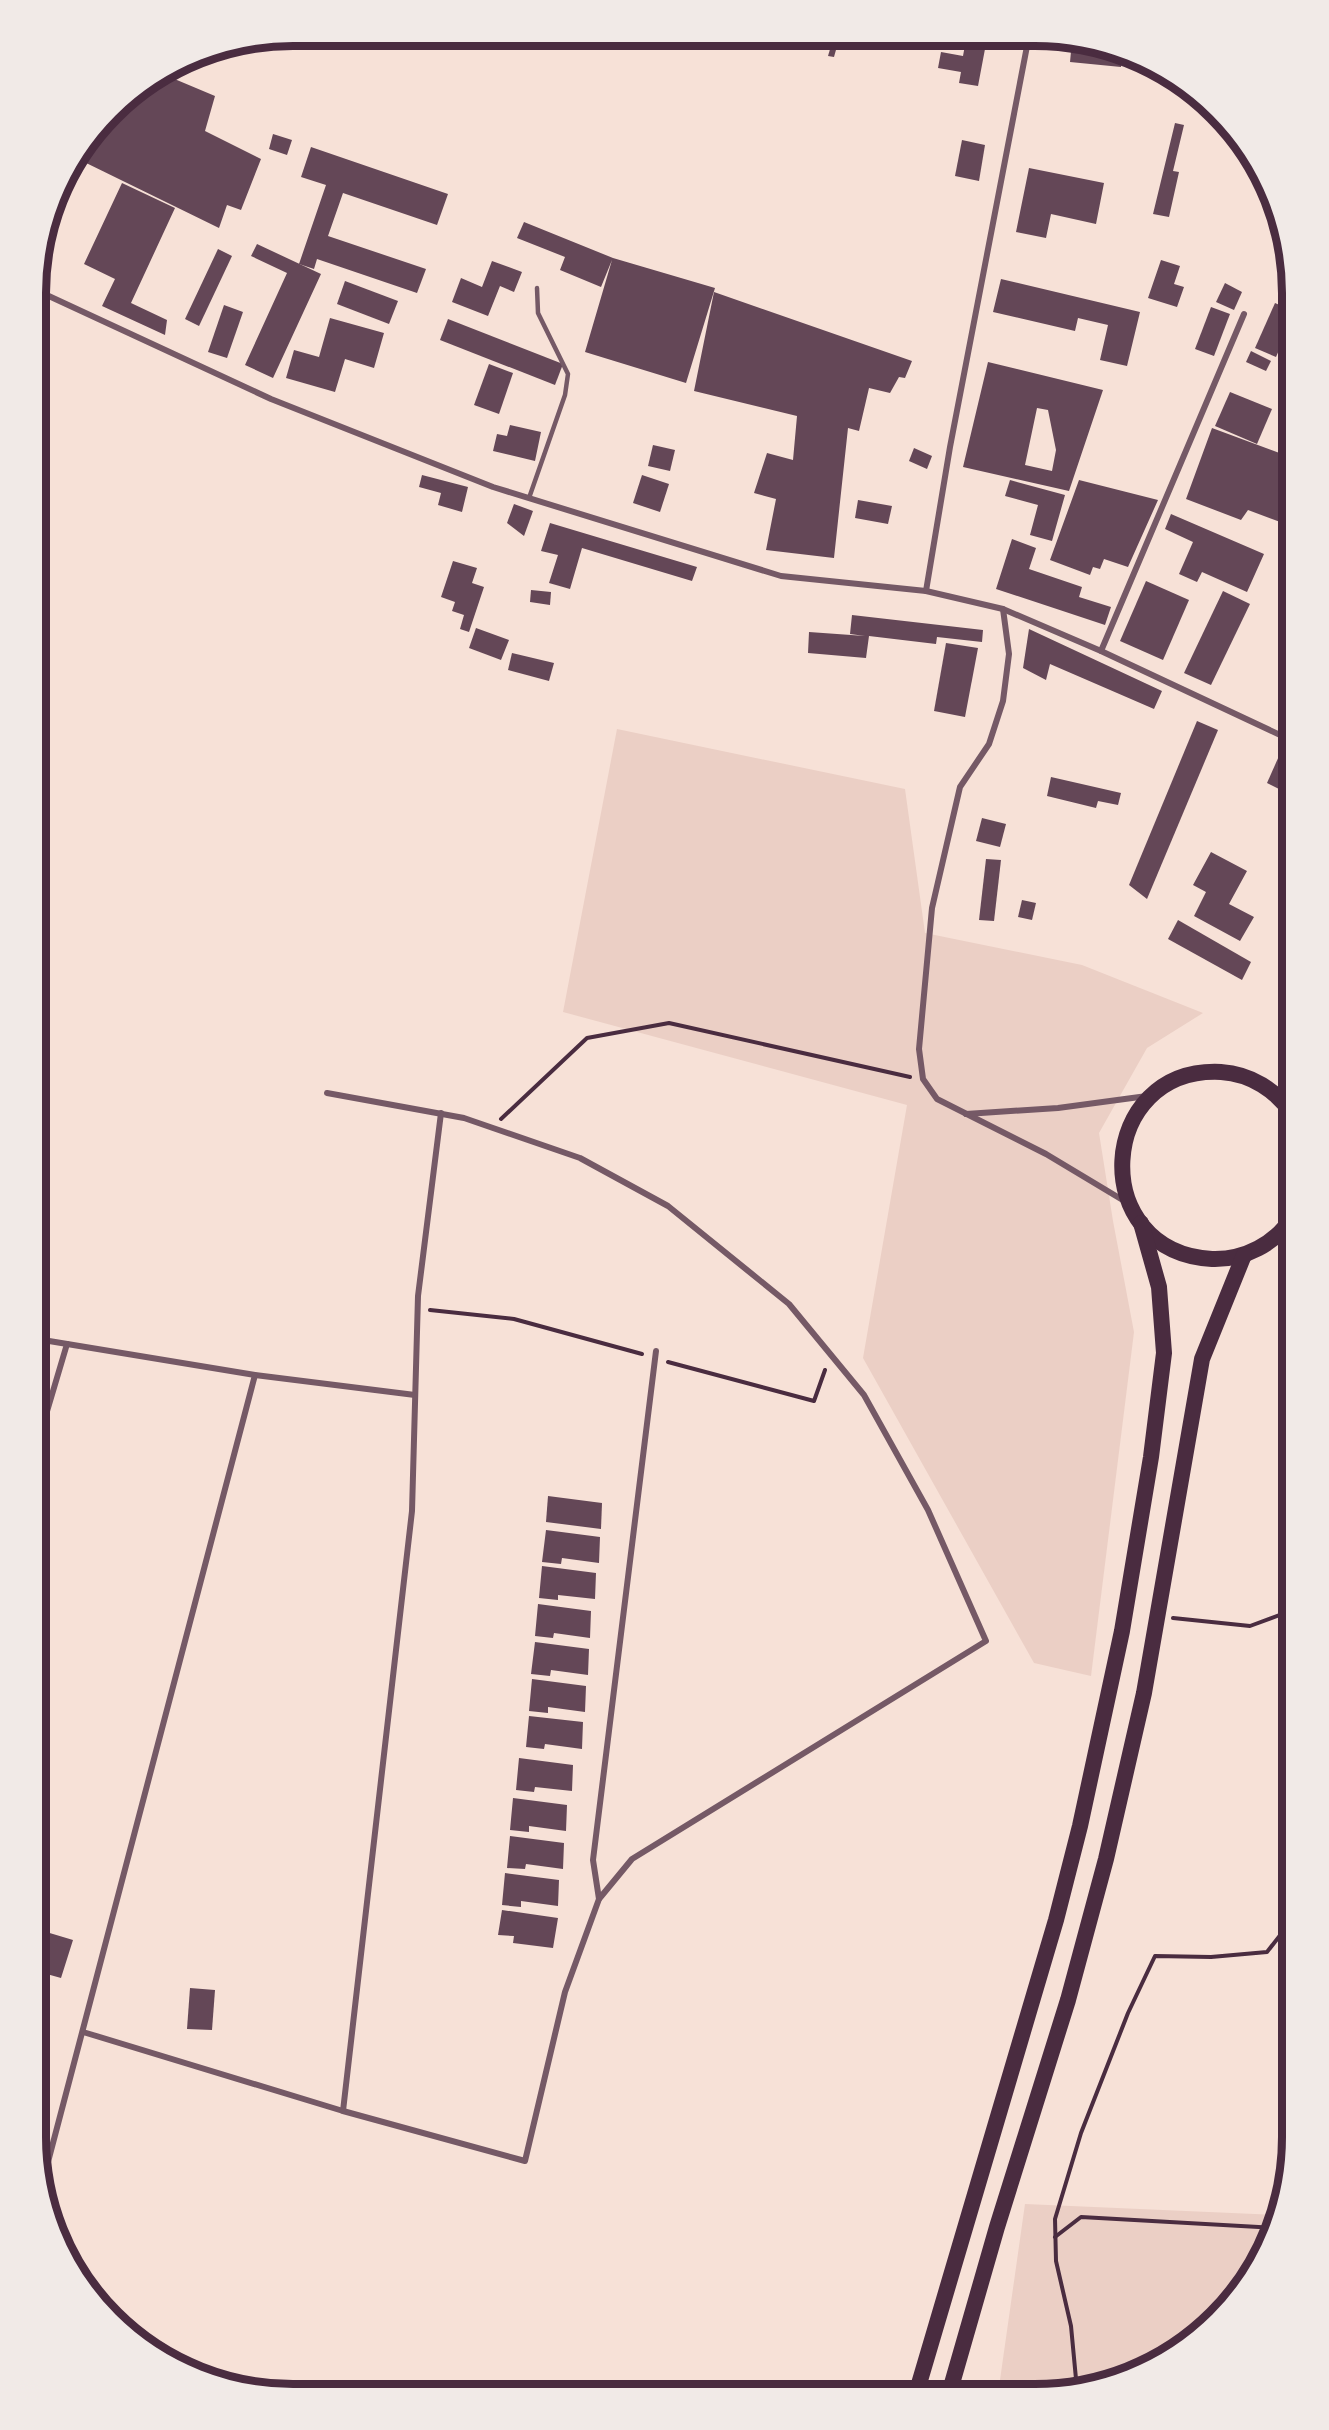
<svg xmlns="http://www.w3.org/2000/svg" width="1329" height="2430" viewBox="0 0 1329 2430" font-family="'Public Sans',sans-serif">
	<rect width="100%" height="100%" fill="#f7e1d7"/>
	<g fill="#ebcfc5">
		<polygon points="617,729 905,789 925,933 1082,965 1203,1013 1147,1048 1099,1133 1113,1221 1134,1332 1091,1676 1034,1663 863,1358 907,1105 563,1012"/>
		<path d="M 1025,2204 L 1278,2215 C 1261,2288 1188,2355 1120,2380 C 1110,2383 1098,2384 1088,2385 C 1057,2390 1029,2394 998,2394 Z"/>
	</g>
	<g fill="#644757" fill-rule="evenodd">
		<polygon points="833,39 839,39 834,57 828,56"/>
		<polygon points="1072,41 1085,41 1122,53 1121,67 1070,62"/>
		<polygon points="965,45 985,49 978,86 959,83 961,72 938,68 941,52 963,56"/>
		<polygon points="165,75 215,96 205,131 261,159 241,210 227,205 219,228 78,159 124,100"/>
		<polygon points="1175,123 1184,125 1173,171 1179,172 1169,217 1153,214"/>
		<polygon points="273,134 292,140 287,155 269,149"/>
		<polygon points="962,140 985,145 979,181 955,176"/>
		<polygon points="311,147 448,194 437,225 343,193 328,236 426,269 417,293 317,259 314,269 299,264 326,185 301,177"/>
		<polygon points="1029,168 1104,183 1096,224 1051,214 1046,238 1016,232"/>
		<polygon points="122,183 175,208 131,303 167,320 165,335 102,306 115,279 84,264"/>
		<polygon points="524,222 613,258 715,288 686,383 585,352 612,260 601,287 560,270 565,257 517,238"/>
		<polygon points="257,244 321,274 273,378 245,365 287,273 251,256"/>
		<polygon points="218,249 232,256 199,326 185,319"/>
		<polygon points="1161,260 1180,266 1174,284 1184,287 1177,307 1148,298"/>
		<polygon points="492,261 522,272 514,292 500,286 488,316 452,302 461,278 482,287"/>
		<polygon points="1001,279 1140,312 1127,366 1100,360 1108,325 1078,318 1075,331 993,312"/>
		<polygon points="345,281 398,301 389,324 337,304"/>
		<polygon points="1225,283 1242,292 1234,310 1216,302"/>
		<polygon points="714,292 912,361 905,378 899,377 890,393 869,388 859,431 848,428 834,558 766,550 776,499 754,493 767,453 793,460 797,416 694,391"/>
		<polygon points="1275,303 1293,311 1293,318 1276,357 1255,348"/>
		<polygon points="224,305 243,312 227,358 208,352"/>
		<polygon points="1211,307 1230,314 1214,356 1195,349"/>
		<polygon points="330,318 384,333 374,368 345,359 335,392 286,378 294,350 319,357"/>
		<polygon points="448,319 563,364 555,385 440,340"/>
		<polygon points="1251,351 1271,361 1266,371 1246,362"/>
		<path d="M 988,362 L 1103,390 L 1069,491 L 963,467 ZM 1037,408 L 1048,410 L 1056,450 L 1052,471 L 1025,465 Z"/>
		<polygon points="489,364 513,373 499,414 474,405"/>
		<polygon points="1230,392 1272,409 1257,444 1215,426"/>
		<polygon points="510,425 541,432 535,461 493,451 497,434 507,436"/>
		<polygon points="1212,428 1293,458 1293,494 1283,523 1248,510 1241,520 1186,499"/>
		<polygon points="653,445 675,450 670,471 648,466"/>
		<polygon points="914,448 932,456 927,469 909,461"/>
		<polygon points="422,475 468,487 462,512 438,505 441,493 419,487"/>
		<polygon points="642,475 669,484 660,512 633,503"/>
		<polygon points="1010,480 1065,495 1052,541 1030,535 1038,505 1005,496"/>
		<polygon points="1079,480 1158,500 1128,567 1104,559 1100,569 1093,567 1090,575 1050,560"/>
		<polygon points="858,500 892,506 888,524 855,518"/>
		<polygon points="514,504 533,511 524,536 507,523"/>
		<polygon points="1171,514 1264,554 1247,592 1202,572 1197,582 1179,574 1193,542 1165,529"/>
		<polygon points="550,523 697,567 692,581 582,548 570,589 549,583 558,555 541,551"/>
		<polygon points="1012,539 1036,548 1029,569 1082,587 1079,597 1111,607 1105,625 996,589"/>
		<polygon points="453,561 477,568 472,583 484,587 469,632 460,629 464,615 452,611 455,602 441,597"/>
		<polygon points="1146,581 1189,600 1163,660 1120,641"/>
		<polygon points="531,590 551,592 550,605 530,602"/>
		<polygon points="1223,591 1250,604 1211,685 1184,673"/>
		<polygon points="852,615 983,630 982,642 937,637 936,644 869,636 866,658 808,653 809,632 865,636 850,634"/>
		<polygon points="476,628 509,640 501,660 469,648"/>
		<polygon points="1029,629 1162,691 1154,709 1050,664 1046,680 1023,668"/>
		<polygon points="946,643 978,648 965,717 934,711"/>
		<polygon points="512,653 554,663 549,681 508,670"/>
		<polygon points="1197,721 1218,730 1147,899 1129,885"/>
		<polygon points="1279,756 1293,763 1293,796 1267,783"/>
		<polygon points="1051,777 1121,793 1118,805 1098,801 1096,808 1047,796"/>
		<polygon points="982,818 1006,824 1000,847 976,841"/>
		<polygon points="1211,852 1247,871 1229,904 1254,917 1240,941 1194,916 1206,892 1193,885"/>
		<polygon points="986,859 1001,860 994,921 979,920"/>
		<polygon points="1022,900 1036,903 1032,920 1018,917"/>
		<polygon points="1178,920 1251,962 1242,980 1168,939"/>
		<polygon points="548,1496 602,1503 601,1529 546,1522"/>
		<polygon points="546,1530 600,1537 599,1563 562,1558 561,1564 542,1562"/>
		<polygon points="542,1566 596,1573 595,1599 558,1595 558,1600 539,1598"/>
		<polygon points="538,1604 591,1611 590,1638 554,1633 553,1638 535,1636"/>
		<polygon points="535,1642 589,1649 588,1675 551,1670 550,1676 531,1674"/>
		<polygon points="532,1679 586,1686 585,1712 548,1707 548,1713 529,1711"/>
		<polygon points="529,1716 583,1722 582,1749 545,1744 544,1749 526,1747"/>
		<polygon points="519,1758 573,1765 572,1791 535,1787 534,1792 516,1790"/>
		<polygon points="513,1798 567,1805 566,1831 529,1826 529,1832 510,1830"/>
		<polygon points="510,1836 564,1843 563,1869 526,1864 525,1869 507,1868"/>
		<polygon points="505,1873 559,1880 558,1906 521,1901 521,1907 502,1905"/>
		<polygon points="502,1910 558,1918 553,1948 513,1943 514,1936 498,1935"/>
		<polygon points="43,1931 73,1940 61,1978 36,1971 36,1936 41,1938"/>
		<polygon points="190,1988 215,1990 212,2030 187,2029"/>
	</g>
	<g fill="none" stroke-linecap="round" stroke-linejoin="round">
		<g stroke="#4a2c40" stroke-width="4">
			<polyline points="501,1119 587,1038 669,1023 910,1077"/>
			<polyline points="430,1310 514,1319 642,1354"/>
			<polyline points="668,1362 814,1401 825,1370"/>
			<polyline points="1173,1618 1250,1626 1293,1610"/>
			<polyline points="1055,2237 1081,2217 1275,2228"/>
			<polyline points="1071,2388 1076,2379 1071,2326 1056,2261 1055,2219 1081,2133 1128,2013 1155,1956 1211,1957 1267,1952 1292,1920"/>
		</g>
		<polyline stroke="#755966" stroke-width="4.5" points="529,498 565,395 568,374 538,313 537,288"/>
		<g stroke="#755966" stroke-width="6">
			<polyline points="38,291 271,399 493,487 781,576 926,591 1003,609 1101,651 1293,741"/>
			<polyline points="926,591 950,447 1028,41"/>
			<polyline points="1003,609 1009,654 1003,701 989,744 960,787 932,908 919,1049 923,1079 937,1099 1046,1154 1126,1202"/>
			<polyline points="1101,651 1244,314"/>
			<polyline points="966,1114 1058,1108 1147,1096"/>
			<polyline points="37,1339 255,1375 415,1395"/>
			<polyline points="37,1445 67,1344"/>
			<polyline points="599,1899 593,1860 656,1351"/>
			<polyline points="83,2032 343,2111 525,2161 565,1992 599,1899 632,1859 986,1641 928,1510 864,1395 789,1304 668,1206 580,1158 464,1118 327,1093"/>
			<polyline points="343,2111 412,1511 418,1296 441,1113"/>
			<polyline points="43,2181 255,1375"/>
		</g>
		<g stroke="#4a2c40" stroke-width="16">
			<path d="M 1293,1216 C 1276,1244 1244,1260 1212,1259 C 1086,1252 1096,1066 1221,1072 C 1251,1074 1276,1090 1293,1115"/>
			<polyline points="916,2394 1056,1920 1080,1826 1122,1631 1151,1457 1164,1353 1159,1287 1141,1223"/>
			<polyline points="949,2394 997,2227 1068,2000 1106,1859 1144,1693 1202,1359 1244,1255"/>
		</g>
	</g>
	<path d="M0 0H1329V2430H0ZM293 46H1035A247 247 0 0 1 1282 293V2137A247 247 0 0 1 1035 2384H293A247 247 0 0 1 46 2137V293A247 247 0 0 1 293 46Z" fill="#f1eae7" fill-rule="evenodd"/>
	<path fill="none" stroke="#4a2c40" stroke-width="8" d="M293 46H1035A247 247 0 0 1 1282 293V2137A247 247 0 0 1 1035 2384H293A247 247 0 0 1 46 2137V293A247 247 0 0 1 293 46Z"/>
</svg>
